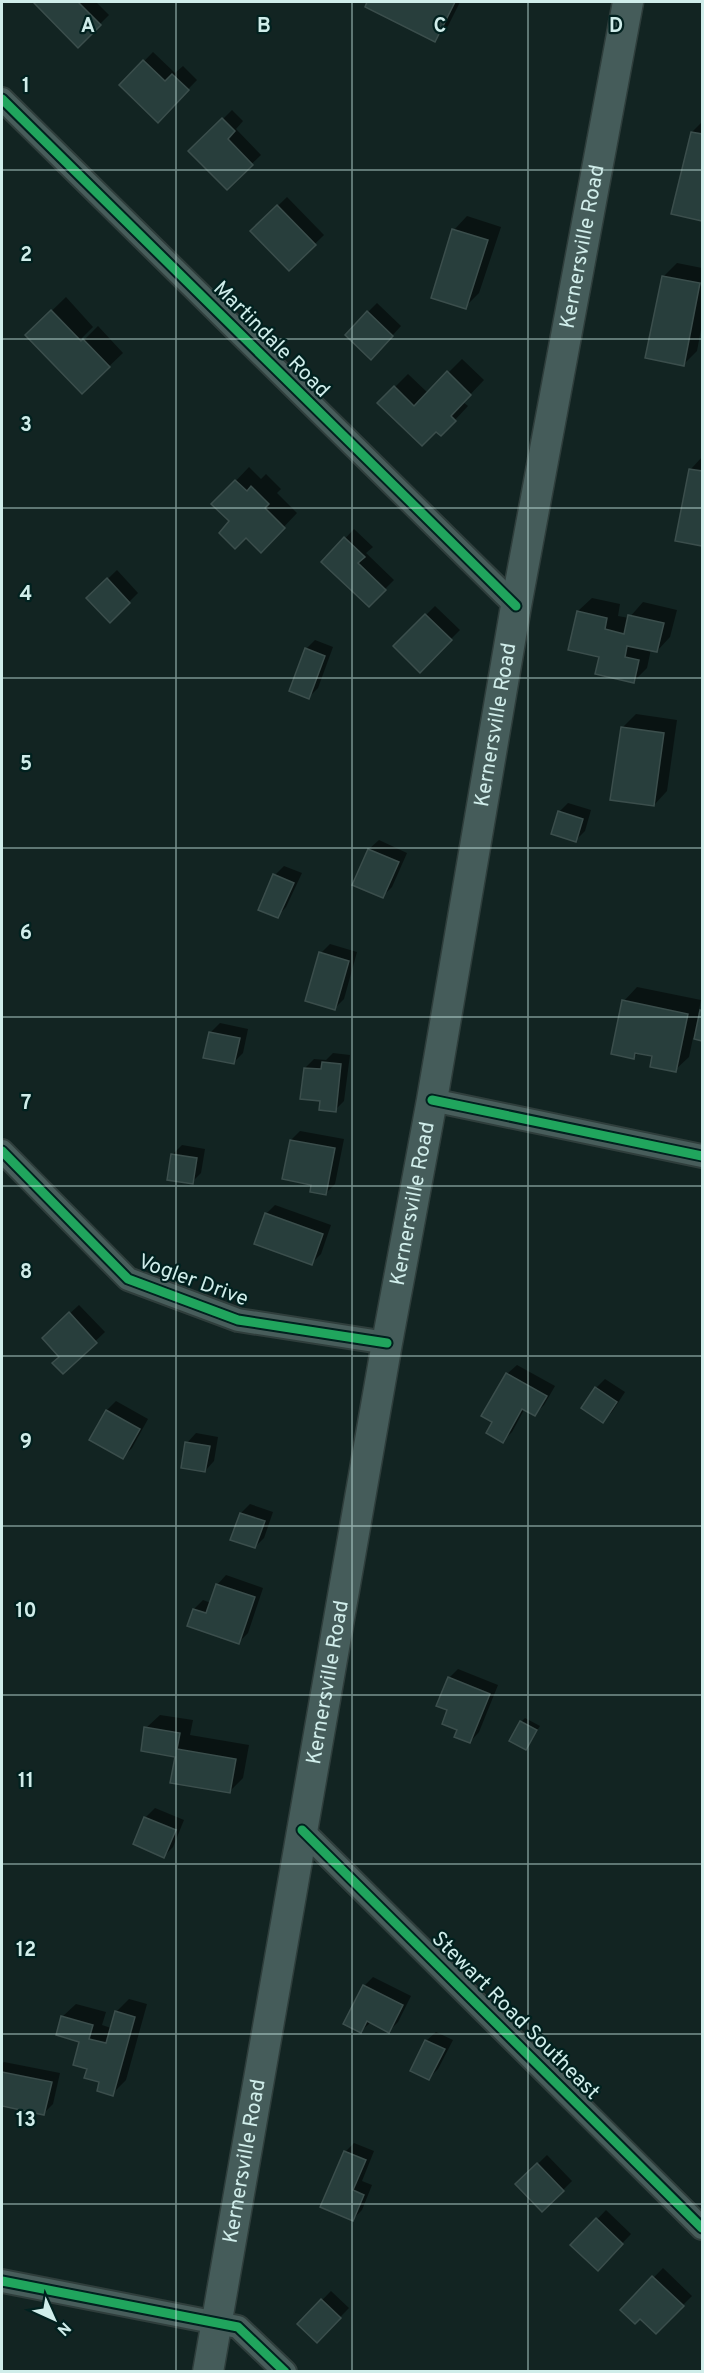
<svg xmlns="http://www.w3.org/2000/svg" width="704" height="2373" viewBox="0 0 704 2373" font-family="Overpass,sans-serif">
	<rect width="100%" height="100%" fill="#122422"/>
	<g fill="#0007">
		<polygon points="38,2 96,2 109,15 78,46 36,3"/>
		<polygon points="369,2 460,2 448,26 434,40 367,6"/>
		<polygon points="153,52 175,73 183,66 197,80 158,120 121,85"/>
		<polygon points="232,110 243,121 236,129 261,155 227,188 191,151"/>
		<polygon points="702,122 702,219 673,213 692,132"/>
		<polygon points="287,197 324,235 289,269 252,231"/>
		<polygon points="467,216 501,227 479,293 465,307 454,230"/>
		<polygon points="677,263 702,268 702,324 697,351 684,364 663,277"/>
		<polygon points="66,297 93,327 77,343 79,345 98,326 123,353 82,392 27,335"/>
		<polygon points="377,303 401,326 380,349 368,312"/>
		<polygon points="462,359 484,380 463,402 468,406 454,421 379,403 408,374 428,393"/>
		<polygon points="702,457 702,544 677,539 691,469"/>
		<polygon points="249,467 261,479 266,474 281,489 277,493 297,513 261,551 214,504"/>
		<polygon points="354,529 373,547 366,553 394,580 369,605 323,562"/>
		<polygon points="117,570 138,593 110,621 88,598"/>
		<polygon points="592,598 620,604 618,616 629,618 643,602 677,610 670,637 657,651 651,649 647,668 633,682 601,655 578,611"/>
		<polygon points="435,606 460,630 420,670 395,646"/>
		<polygon points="315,640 333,647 318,688 309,697 306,649"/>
		<polygon points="636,714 677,720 667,791 654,805 622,728"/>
		<polygon points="568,803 591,810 585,831 576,840 559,812"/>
		<polygon points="379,840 407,853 392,887 383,896 354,884 369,849"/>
		<polygon points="284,866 302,873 286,907 277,917 275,875"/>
		<polygon points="330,944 357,952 344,999 335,1008 321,953"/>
		<polygon points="637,987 701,1000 698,1015 702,1010 702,1040 693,1038 689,1057 675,1070 654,1055 639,1052 634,1057 624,1001"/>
		<polygon points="220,1023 248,1029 243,1053 233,1063 210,1033"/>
		<polygon points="333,1053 350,1055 344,1101 335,1110 305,1068 314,1059 326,1060"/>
		<polygon points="300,1131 344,1139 335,1184 325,1194 313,1184 291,1140"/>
		<polygon points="182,1145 205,1149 201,1173 192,1182 173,1154"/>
		<polygon points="275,1205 331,1225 321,1254 312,1263 266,1214"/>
		<polygon points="79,1305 105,1332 63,1372 61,1357 53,1329"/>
		<polygon points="517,1365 555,1386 544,1405 535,1414 525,1408 512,1432 503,1441 495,1422 483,1415 507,1374"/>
		<polygon points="605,1379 625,1392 612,1412 603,1421 596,1388"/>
		<polygon points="116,1401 148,1419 132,1448 123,1457 91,1439 107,1410"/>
		<polygon points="196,1433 218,1437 214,1461 205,1471 187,1443"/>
		<polygon points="250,1504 273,1512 264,1538 255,1547 241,1513"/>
		<polygon points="226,1575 263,1588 248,1633 239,1642 194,1609 203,1600 211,1603 217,1585"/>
		<polygon points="458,1669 498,1685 479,1732 470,1742 459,1729 449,1709 449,1678"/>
		<polygon points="160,1715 193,1720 190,1735 249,1745 243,1778 230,1791 176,1756 146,1728"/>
		<polygon points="525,1718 540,1726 525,1748 521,1722"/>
		<polygon points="155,1808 184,1820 173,1847 164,1856 135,1844 146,1817"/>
		<polygon points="373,1977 411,1996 398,2022 389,2031 371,2022 361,2031 364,1986"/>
		<polygon points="129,1999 147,2004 126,2080 112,2094 89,2068 81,2041 62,2017 76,2004 106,2012 102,2025 111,2028 116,2012"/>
		<polygon points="436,2032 453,2040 438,2069 429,2078 426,2041"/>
		<polygon points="4,2062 60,2073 53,2104 44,2113 2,2104 2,2064"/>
		<polygon points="354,2143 374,2151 362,2181 372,2185 362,2210 353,2219 345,2152"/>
		<polygon points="547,2155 572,2181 543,2210 517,2184"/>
		<polygon points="606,2210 631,2234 598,2269 573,2245"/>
		<polygon points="663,2268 692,2296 656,2332 640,2317 622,2310"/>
		<polygon points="331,2291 349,2308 317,2341 299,2324"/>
	</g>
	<g fill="#283e3c" stroke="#3b4e4c" stroke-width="1.5">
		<polygon points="36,2 78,2 101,25 78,48 34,3"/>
		<polygon points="367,2 455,2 435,42 365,7"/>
		<polygon points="143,60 165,81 172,74 189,90 158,123 119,85"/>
		<polygon points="222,118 235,131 228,139 253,165 227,190 188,151"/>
		<polygon points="691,132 702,134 702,221 671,214"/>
		<polygon points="277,205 316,245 289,271 250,231"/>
		<polygon points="452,229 488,240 466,309 431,298"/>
		<polygon points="662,276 700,283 684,366 645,358"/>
		<polygon points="51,310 81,341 83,339 110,367 82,394 25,335"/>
		<polygon points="367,311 393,336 371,360 345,335"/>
		<polygon points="447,371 471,395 451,416 456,421 441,436 436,432 422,446 377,403 394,386 414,406"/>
		<polygon points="689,469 702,471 702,546 675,541"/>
		<polygon points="235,480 247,491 251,486 269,504 265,508 285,528 261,553 246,538 235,549 219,533 229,521 211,504"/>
		<polygon points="344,537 365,557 358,563 386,590 369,607 321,562"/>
		<polygon points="107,578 130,603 110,623 86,598"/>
		<polygon points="577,611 607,618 605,629 624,634 628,615 664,623 657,652 627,646 625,657 639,660 634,683 595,674 599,657 568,650"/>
		<polygon points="425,614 452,640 420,673 393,646"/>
		<polygon points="305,648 325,656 309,699 289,691"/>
		<polygon points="621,727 664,733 654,806 610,800"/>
		<polygon points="558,811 583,819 576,842 551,834"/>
		<polygon points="368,849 399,862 383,898 352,885"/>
		<polygon points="273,874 294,883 278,918 258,910"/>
		<polygon points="319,952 349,961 335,1010 305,1001"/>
		<polygon points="622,1000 688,1014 676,1072 650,1067 652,1056 635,1053 634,1059 611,1054"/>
		<polygon points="700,1010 702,1011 702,1041 694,1039"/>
		<polygon points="209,1032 240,1038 234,1064 203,1058"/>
		<polygon points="322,1062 341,1064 336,1112 319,1110 320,1101 300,1099 304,1068 321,1069"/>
		<polygon points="290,1140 335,1148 326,1195 310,1192 311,1185 282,1179"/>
		<polygon points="171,1154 197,1158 193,1184 167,1180"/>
		<polygon points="265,1213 323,1234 312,1265 254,1244"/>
		<polygon points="69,1312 97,1343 63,1374 52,1363 59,1357 42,1338"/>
		<polygon points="506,1373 547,1396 535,1416 522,1409 503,1443 486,1433 492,1422 481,1416"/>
		<polygon points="595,1387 617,1402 603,1423 581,1408"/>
		<polygon points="106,1410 140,1429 123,1459 89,1440"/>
		<polygon points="185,1442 210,1446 205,1472 181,1468"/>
		<polygon points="240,1513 265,1521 255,1548 230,1540"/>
		<polygon points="216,1584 255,1597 239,1644 187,1626 193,1609 206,1613"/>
		<polygon points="448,1677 490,1694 470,1743 454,1737 457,1730 442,1724 447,1710 436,1706"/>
		<polygon points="520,1721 537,1730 526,1750 509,1741"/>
		<polygon points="144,1727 180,1733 177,1749 236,1759 230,1793 170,1783 175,1757 141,1751"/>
		<polygon points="144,1817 176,1830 164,1858 133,1844"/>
		<polygon points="363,1985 403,2005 389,2033 367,2021 361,2033 343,2024"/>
		<polygon points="115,2011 135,2017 113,2096 97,2091 99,2082 84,2078 87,2069 73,2065 79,2042 56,2035 61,2016 93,2025 89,2039 106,2043"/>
		<polygon points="425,2040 445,2049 429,2080 410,2071"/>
		<polygon points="2,2072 52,2082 44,2115 2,2106"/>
		<polygon points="344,2151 366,2160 353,2190 364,2195 353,2221 320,2207"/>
		<polygon points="537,2163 564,2191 542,2212 515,2184"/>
		<polygon points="596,2218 623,2244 598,2271 570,2245"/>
		<polygon points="652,2276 684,2306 656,2334 640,2319 635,2324 620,2310"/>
		<polygon points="321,2299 341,2318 317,2343 297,2324"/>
	</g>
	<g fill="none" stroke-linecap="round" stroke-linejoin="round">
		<defs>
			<g id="minor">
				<polyline points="2,99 516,606"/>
				<polyline points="432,1100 702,1156"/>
				<polyline points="2,1151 128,1279 238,1320 387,1343"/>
				<polyline points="302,1830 702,2228"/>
				<polyline points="2,2281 238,2327 285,2372"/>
			</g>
			<g id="major">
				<path id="s1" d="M 208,2372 L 387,1343 L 432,1100 L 516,606 L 628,2"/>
			</g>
		</defs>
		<use href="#minor" stroke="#2f3e3c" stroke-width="26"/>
		<use href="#major" stroke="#2f3e3c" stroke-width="33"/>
		<use href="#minor" stroke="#485d5b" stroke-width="22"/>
		<use href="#major" stroke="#455c5a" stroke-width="30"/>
		<defs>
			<g id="cycleway">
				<polyline points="2,99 516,606"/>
				<polyline points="432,1100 702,1156"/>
				<polyline points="2,1151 128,1279 238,1320 387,1343"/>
				<polyline points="302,1830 702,2228"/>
				<polyline points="2,2281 238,2327 285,2372"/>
			</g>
		</defs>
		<use href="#cycleway" stroke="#01211f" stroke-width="13"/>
		<use href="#cycleway" stroke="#20a55d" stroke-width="9"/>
	</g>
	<path fill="none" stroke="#d0edea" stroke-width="1.5" stroke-opacity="0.55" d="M 176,2 L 176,2372M 352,2 L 352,2372M 528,2 L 528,2372M 2,170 L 702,170M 2,339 L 702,339M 2,508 L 702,508M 2,678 L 702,678M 2,848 L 702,848M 2,1017 L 702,1017M 2,1186 L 702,1186M 2,1356 L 702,1356M 2,1526 L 702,1526M 2,1695 L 702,1695M 2,1864 L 702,1864M 2,2034 L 702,2034M 2,2204 L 702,2204"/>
	<g text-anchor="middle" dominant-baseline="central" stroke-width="4.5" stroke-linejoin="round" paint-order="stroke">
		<g font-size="21" fill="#d0edea" stroke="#01211f">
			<text stroke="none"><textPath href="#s1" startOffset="2158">Kernersville Road</textPath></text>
			<text transform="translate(271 340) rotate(45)">Martindale Road</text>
			<text stroke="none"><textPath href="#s1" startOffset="1672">Kernersville Road</textPath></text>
			<text stroke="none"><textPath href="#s1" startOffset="1186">Kernersville Road</textPath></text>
			<text transform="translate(193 1281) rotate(20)">Vogler Drive</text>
			<text stroke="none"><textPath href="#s1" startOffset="700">Kernersville Road</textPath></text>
			<text transform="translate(515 2016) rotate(45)">Stewart Road Southeast</text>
			<text stroke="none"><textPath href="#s1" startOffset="214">Kernersville Road</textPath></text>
		</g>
	</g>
	<g font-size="20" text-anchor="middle" font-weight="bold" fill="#d0edea" stroke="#01211f" stroke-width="4.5" stroke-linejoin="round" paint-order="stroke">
		<text x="88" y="32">A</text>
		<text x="264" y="32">B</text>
		<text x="440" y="32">C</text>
		<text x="616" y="32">D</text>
		<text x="26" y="92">1</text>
		<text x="26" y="261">2</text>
		<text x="26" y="431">3</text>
		<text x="26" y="600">4</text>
		<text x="26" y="770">5</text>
		<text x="26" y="939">6</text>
		<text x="26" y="1109">7</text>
		<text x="26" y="1278">8</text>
		<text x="26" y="1448">9</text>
		<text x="26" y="1617">10</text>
		<text x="26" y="1787">11</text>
		<text x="26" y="1956">12</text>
		<text x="26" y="2126">13</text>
	</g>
	<rect width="704" height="2373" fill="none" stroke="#d0edea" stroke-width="6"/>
	<g transform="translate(54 2319) rotate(135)" stroke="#01211f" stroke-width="4.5" paint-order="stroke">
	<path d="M0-4.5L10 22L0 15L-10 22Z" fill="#d0edea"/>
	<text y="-9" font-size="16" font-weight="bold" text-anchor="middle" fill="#d0edea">N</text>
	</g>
</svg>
